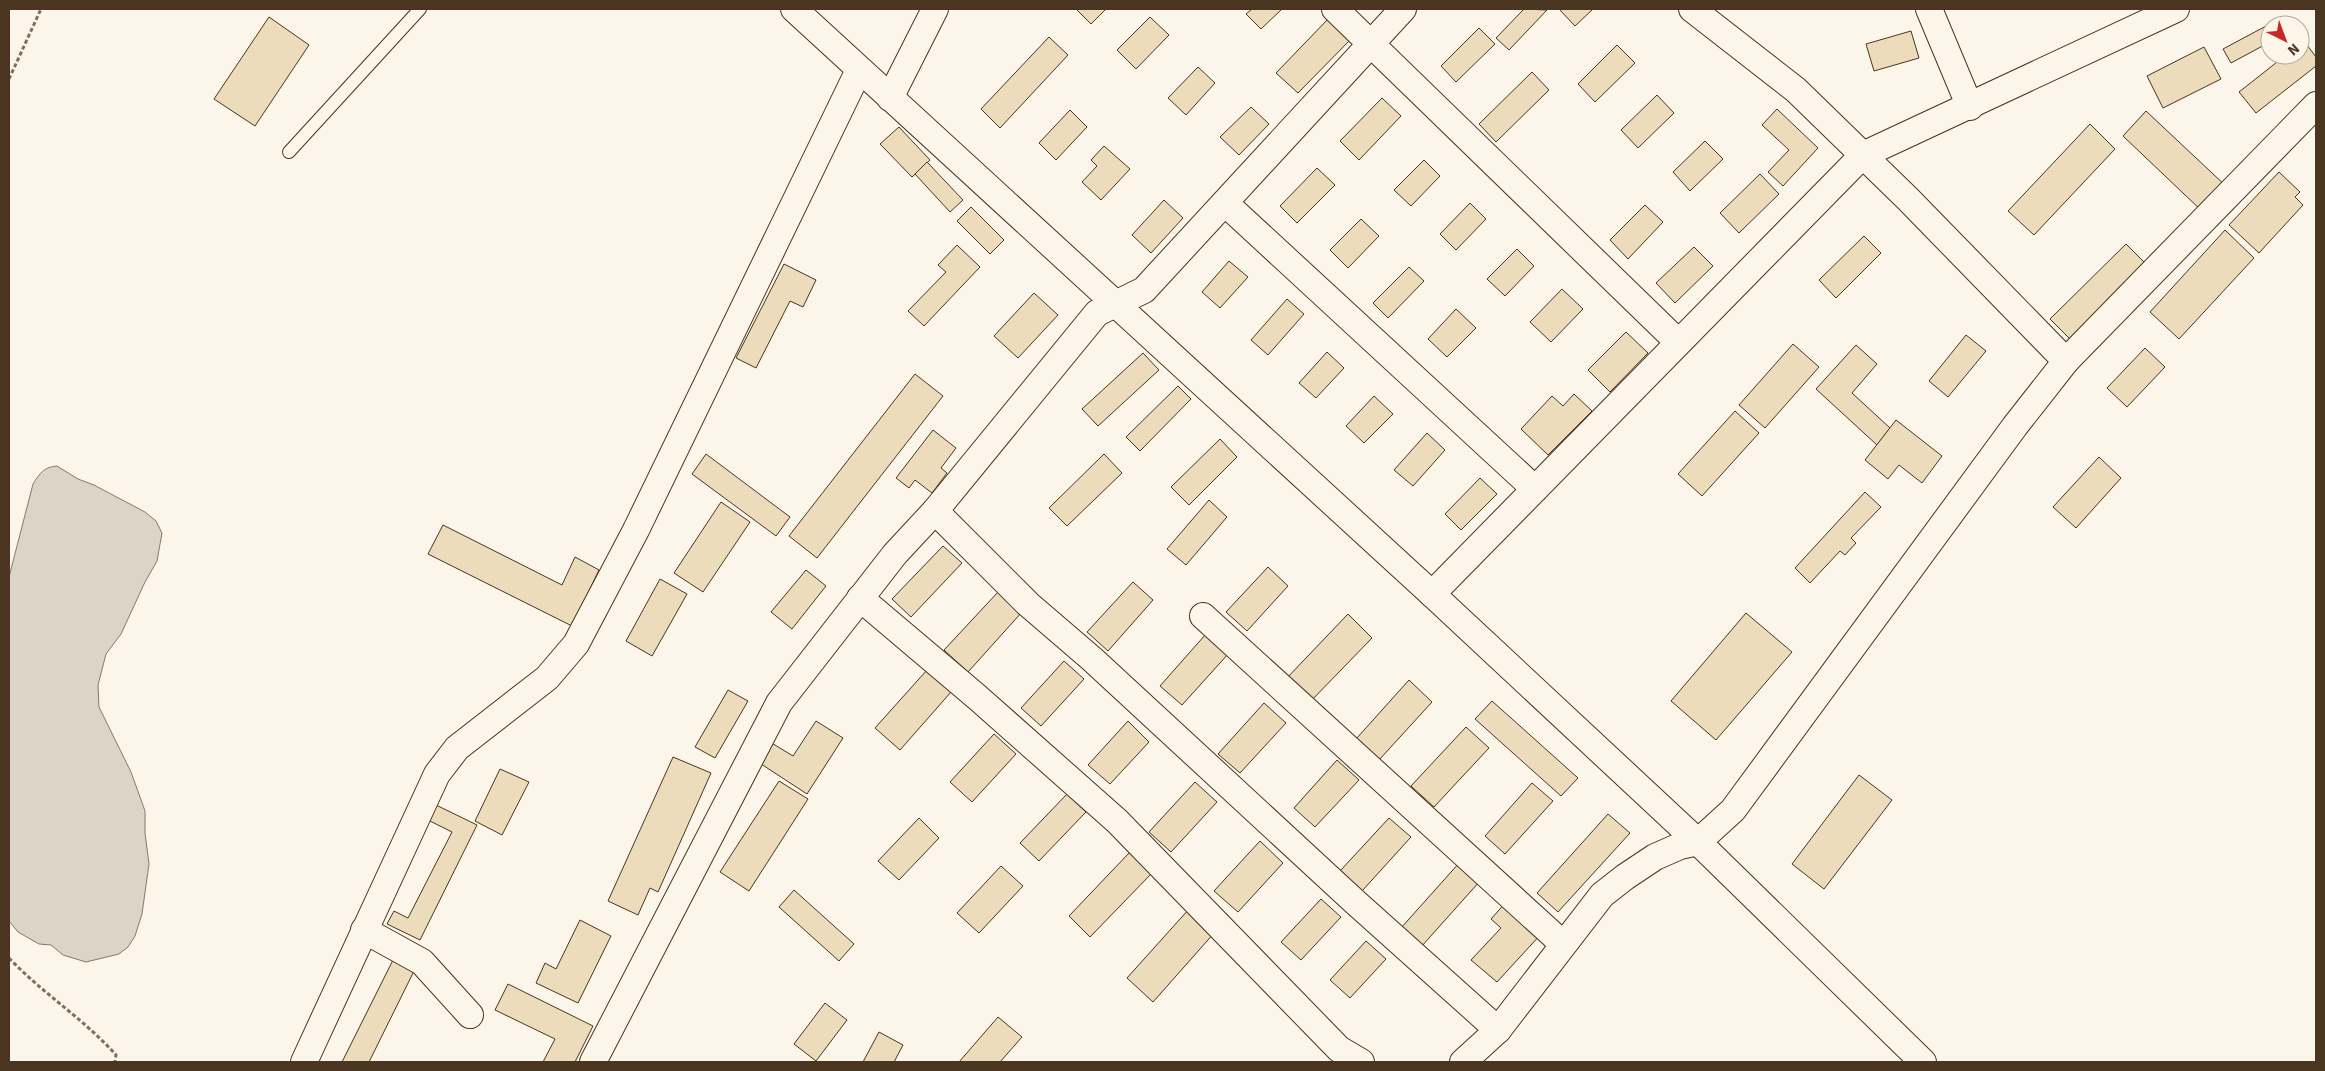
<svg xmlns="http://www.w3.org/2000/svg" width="2325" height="1071" viewBox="0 0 2325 1071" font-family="Signika,sans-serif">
	<rect width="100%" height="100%" fill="#fbf6e9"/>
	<path fill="#dcd4c6" stroke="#887966" d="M 57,466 L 78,479 L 94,485 L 145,512 L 156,521 L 162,533 L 157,561 L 145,582 L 121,634 L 106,654 L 98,685 L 99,707 L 131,772 L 145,811 L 145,833 L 149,864 L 142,914 L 135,936 L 128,947 L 119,954 L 86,962 L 63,955 L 51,945 L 39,944 L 18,932 L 9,921 L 9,577 L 33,484 C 40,473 44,467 57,466 Z"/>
	<g fill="#ecdcbc" stroke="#4a3520">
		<polygon points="1076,9 1106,9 1091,24"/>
		<polygon points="1252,9 1282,9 1261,29 1246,14"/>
		<polygon points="1524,9 1547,10 1509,50 1496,38"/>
		<polygon points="1559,9 1593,9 1575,26"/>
		<polygon points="269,17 309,45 255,126 214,99"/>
		<polygon points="1150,17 1169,35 1136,69 1117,50"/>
		<polygon points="1330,17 1352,38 1298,93 1276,73"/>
		<polygon points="2281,18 2285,25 2270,25 2270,42 2231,63 2223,49"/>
		<polygon points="1479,28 1495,44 1456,82 1441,66"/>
		<polygon points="1911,31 1919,58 1874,71 1866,44"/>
		<polygon points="1049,37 1068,55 1000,128 981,109"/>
		<polygon points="2304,41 2316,57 2316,66 2256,113 2239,92 2286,55 2300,55 2300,44"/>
		<polygon points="1617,45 1635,63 1595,102 1578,84"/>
		<polygon points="2204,47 2221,79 2163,108 2147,76"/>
		<polygon points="1198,67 1215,83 1186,115 1168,98"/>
		<polygon points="1532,72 1549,90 1496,142 1479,124"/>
		<polygon points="1657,95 1674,113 1638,148 1621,130"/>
		<polygon points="1382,98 1401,116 1359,160 1340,141"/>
		<polygon points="1251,107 1269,124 1239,155 1220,137"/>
		<polygon points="1777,109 1818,148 1783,186 1768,172 1789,150 1762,125"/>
		<polygon points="1070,110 1087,127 1056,160 1039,143"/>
		<polygon points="2146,111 2228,188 2204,213 2123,136"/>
		<polygon points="2090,124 2115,149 2034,235 2008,211"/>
		<polygon points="899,127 930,160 912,177 880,144"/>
		<polygon points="1705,141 1723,159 1690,191 1673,172"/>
		<polygon points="1104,146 1130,169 1101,200 1082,182 1097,166 1091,160"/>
		<polygon points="1424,160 1440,176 1411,206 1394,190"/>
		<polygon points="927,162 963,200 950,212 915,174"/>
		<polygon points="1317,168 1335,185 1297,223 1280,206"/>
		<polygon points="2279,172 2300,192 2295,197 2303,205 2259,253 2229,225"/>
		<polygon points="1760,174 1779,194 1739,233 1720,213"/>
		<polygon points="1164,200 1183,218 1151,253 1132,235"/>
		<polygon points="1470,203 1486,219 1456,250 1440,234"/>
		<polygon points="1645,205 1663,222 1628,259 1610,240"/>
		<polygon points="971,207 1004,240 990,254 957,221"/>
		<polygon points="1361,219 1379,236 1348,268 1330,250"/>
		<polygon points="2225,230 2254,258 2179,339 2150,312"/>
		<polygon points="1864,236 1881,253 1836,298 1819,280"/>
		<polygon points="2126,244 2147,265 2070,339 2050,319"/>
		<polygon points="957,245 980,267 924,326 908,311 946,272 938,265"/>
		<polygon points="1694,247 1713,266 1675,303 1656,283"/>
		<polygon points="1517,249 1534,266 1505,296 1487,279"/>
		<polygon points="1229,261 1248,277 1220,308 1202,292"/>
		<polygon points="784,264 816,280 803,307 790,301 756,368 736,358"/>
		<polygon points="1409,267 1424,281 1388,318 1373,303"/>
		<polygon points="1562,289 1583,309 1551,342 1530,322"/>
		<polygon points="1034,293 1058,315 1018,358 994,336"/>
		<polygon points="1287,299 1304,314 1268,355 1251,340"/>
		<polygon points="1456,309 1476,328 1447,357 1428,339"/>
		<polygon points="1626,332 1648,353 1610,392 1588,370"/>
		<polygon points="1966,335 1986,351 1948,397 1929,381"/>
		<polygon points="1793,344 1819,367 1765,428 1739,405"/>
		<polygon points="1856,345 1877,364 1852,393 1890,428 1877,445 1816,389"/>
		<polygon points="2145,348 2165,367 2127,407 2107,388"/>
		<polygon points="1327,352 1344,368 1316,398 1299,383"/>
		<polygon points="1143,353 1159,370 1098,426 1082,409"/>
		<polygon points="915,374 943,396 817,558 789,536"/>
		<polygon points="1178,386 1191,399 1140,451 1126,437"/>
		<polygon points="1574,394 1592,411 1548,455 1521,429 1552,396 1563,406"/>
		<polygon points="1374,396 1393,414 1364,443 1346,426"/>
		<polygon points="1735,411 1759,433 1702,496 1678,474"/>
		<polygon points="1896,420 1942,456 1922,483 1899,465 1888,479 1865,460"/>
		<polygon points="933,430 956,448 941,468 947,473 932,493 915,480 909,488 896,478"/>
		<polygon points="1427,433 1445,450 1413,486 1394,470"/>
		<polygon points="1220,439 1237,457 1189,505 1171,487"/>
		<polygon points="706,454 790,517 776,536 692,474"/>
		<polygon points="1104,454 1122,473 1067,526 1049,508"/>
		<polygon points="2099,457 2121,478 2076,528 2053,507"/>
		<polygon points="1480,478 1497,494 1461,530 1445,514"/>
		<polygon points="1865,492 1881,507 1851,538 1856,543 1845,555 1840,551 1810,583 1795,568"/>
		<polygon points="1209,500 1227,517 1186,565 1167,549"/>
		<polygon points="721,502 750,522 703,592 674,573"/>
		<polygon points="443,525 562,585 575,557 599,570 572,626 428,554"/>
		<polygon points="943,546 962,563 911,617 892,599"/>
		<polygon points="1268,567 1288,586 1247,631 1226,612"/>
		<polygon points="806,570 826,586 792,629 771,612"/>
		<polygon points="660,579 687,594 652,656 626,641"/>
		<polygon points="1133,582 1153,600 1108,651 1087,632"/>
		<polygon points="999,591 1022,612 968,672 944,650"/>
		<polygon points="1746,613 1792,652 1716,740 1671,701"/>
		<polygon points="1348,614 1372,638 1309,703 1285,680"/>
		<polygon points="1206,634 1229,653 1182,705 1160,686"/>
		<polygon points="1064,661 1084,679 1041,726 1021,708"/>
		<polygon points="927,670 951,692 900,750 875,728"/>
		<polygon points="1409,680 1432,702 1379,760 1356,739"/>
		<polygon points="728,690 748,701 715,758 695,747"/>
		<polygon points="1492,701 1578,778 1561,796 1475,719"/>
		<polygon points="1264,703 1286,723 1240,773 1218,754"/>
		<polygon points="816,721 843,738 807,794 758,762 770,742 793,756"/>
		<polygon points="1128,721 1149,742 1110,784 1088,765"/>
		<polygon points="1466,727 1489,748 1434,807 1411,786"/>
		<polygon points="994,734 1016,754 972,802 950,782"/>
		<polygon points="673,757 711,773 658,892 650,888 638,915 608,901"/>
		<polygon points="1337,760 1359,780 1315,827 1294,808"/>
		<polygon points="500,769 529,782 502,835 475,821"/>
		<polygon points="1859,775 1892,800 1824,889 1792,864"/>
		<polygon points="779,781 808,799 749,891 720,872"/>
		<polygon points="1195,782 1217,802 1171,852 1149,832"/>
		<polygon points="1532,783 1553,801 1505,854 1485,836"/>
		<polygon points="1067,794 1086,812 1039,861 1020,843"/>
		<polygon points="436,805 477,825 420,940 387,924 394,911 408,918 452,832 428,820"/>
		<polygon points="1608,814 1630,833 1558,912 1537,893"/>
		<polygon points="919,818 939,838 899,880 878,861"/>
		<polygon points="1389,818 1411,837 1362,891 1340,871"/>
		<polygon points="1260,841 1283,863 1238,912 1214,891"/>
		<polygon points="1130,852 1152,873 1090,937 1069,916"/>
		<polygon points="1460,862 1480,881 1421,947 1401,928"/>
		<polygon points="1001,866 1023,886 979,933 957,913"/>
		<polygon points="794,890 854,944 839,961 779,907"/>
		<polygon points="1321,899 1341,917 1301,960 1281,942"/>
		<polygon points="1507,901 1542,933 1497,982 1471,960 1501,928 1491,919"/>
		<polygon points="1189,909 1215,932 1153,1002 1127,978"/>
		<polygon points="580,920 611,936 578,1003 536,983 545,963 556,969"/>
		<polygon points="1366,941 1386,959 1350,998 1330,980"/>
		<polygon points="395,956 416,967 369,1062 342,1062"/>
		<polygon points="508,984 593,1026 575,1062 543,1062 555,1039 495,1010"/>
		<polygon points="825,1003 847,1020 816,1061 794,1044"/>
		<polygon points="998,1017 1022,1037 1000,1062 959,1062"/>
		<polygon points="879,1032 903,1045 894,1062 863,1062"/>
	</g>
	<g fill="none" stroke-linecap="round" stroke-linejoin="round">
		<defs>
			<polyline id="lane" points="289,152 420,9"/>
			<g id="street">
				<polyline points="794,9 1432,594 1698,842 1923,1062"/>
				<polyline points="1335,9 1678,342"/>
				<polyline points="1692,9 1796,90 1908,199 2066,361"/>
				<polyline points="1929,9 1970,107"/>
				<polyline points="890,98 935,9"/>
				<polyline points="1225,203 1535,489"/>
				<polyline points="935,511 1028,604 1092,659 1354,901 1498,1030"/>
				<polyline points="1432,594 1863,155 2176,9"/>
				<polyline points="860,598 977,697 1117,821 1339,1049 1361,1062"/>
				<polyline points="1203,616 1563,944"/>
				<polyline points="364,930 422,962 470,1015"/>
				<polyline points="304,1062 437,774 457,748 547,678 576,644 636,530 859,70"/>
				<polyline points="593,1062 779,703 895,554 935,511 1097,313 1144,290 1403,9"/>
				<polyline points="1463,1062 1498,1030 1602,895 1625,877 1655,857 1680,846 1698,842 1733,810 2015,426 2066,361 2316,105"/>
			</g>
		</defs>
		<use href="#lane" stroke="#4a3520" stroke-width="14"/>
		<use href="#street" stroke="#4a3520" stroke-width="28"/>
		<g stroke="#7f6f5c" stroke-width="3" stroke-dasharray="4 2.5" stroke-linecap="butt">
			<polyline points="9,79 41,9"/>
			<path d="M 9,958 C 42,993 84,1019 116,1055 L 115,1062"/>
		</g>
		<use href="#lane" stroke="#fbf6e9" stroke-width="12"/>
		<use href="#street" stroke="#fbf6e9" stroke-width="26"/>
	</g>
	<rect width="2325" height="1071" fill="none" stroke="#4a3520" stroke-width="20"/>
	<g transform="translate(2285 40) rotate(138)"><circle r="24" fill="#fbf6e9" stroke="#b4a999"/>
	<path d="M0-4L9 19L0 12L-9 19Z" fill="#c62828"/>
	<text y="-8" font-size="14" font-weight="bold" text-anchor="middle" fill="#4a3520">N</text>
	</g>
</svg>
